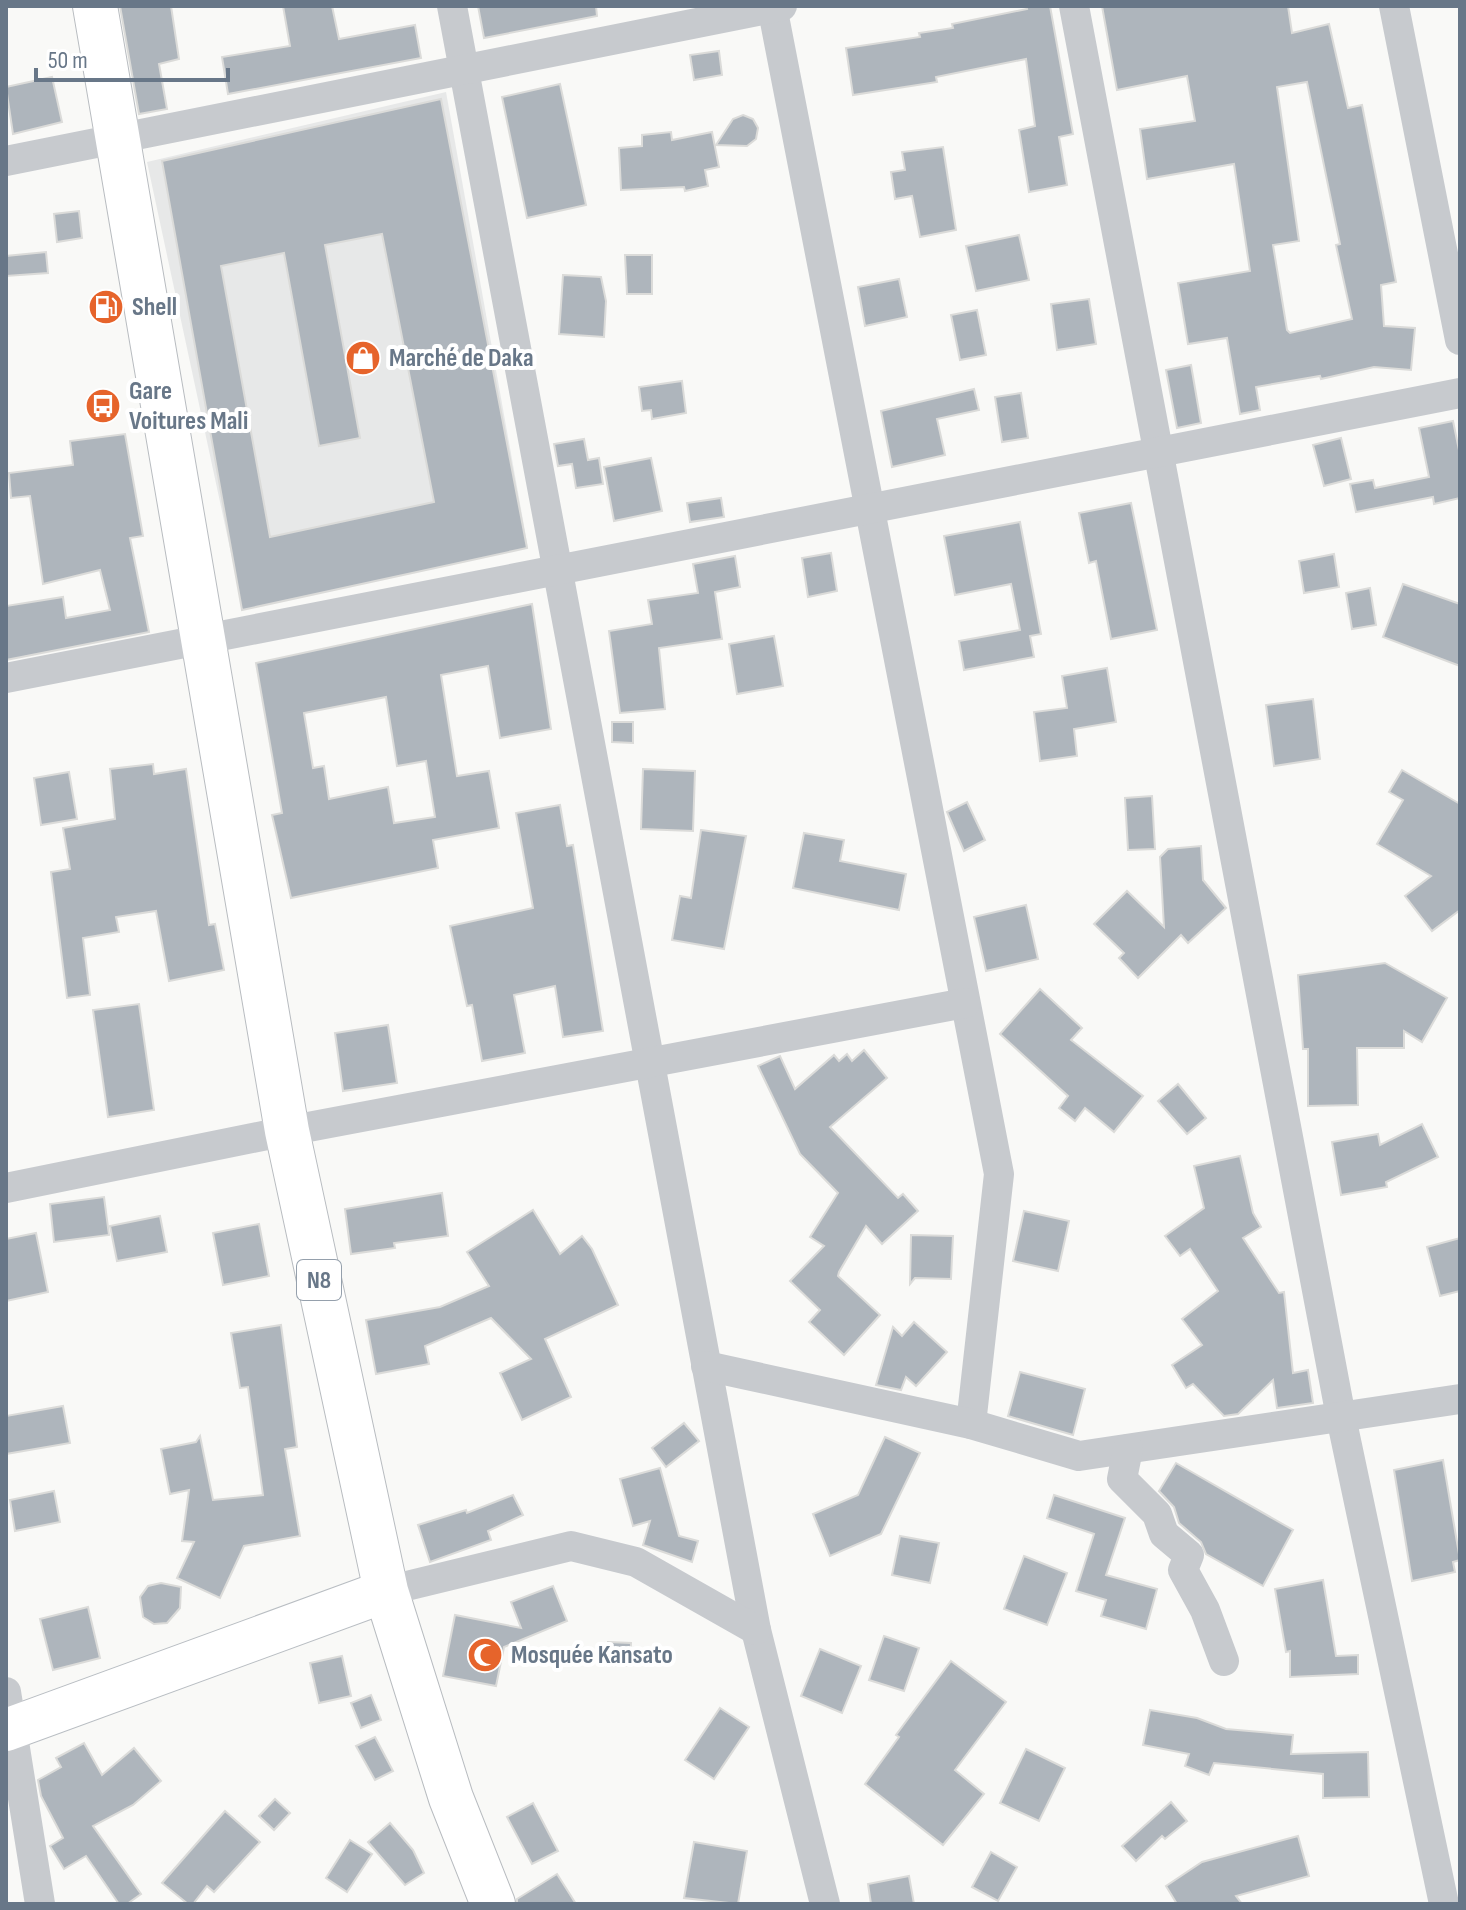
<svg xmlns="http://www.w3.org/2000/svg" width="1466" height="1910" viewBox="0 0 1466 1910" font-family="'Sofia Sans Condensed',sans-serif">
	<rect width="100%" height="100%" fill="#f9f9f7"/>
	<polygon fill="#e7e8e8" points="446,92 528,548 243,609 147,162"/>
	<g fill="#aeb5bc" stroke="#dbdbd9" stroke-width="2" fill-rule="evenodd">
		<polygon points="120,6 171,6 179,59 159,64 167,109 139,114"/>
		<polygon points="283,6 332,6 339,39 415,25 421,58 228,94 222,57 290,46"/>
		<polygon points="478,6 596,6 597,16 484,38"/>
		<polygon points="1026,6 1050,6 1073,134 1059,137 1067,185 1029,192 1019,130 1035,126 1026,59 936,77 937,82 853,95 846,48 920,37 919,33 953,28 952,24 1027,9"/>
		<path d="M 1102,6 L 1288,6 L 1292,33 L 1329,24 L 1348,108 L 1362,105 L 1385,223 L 1396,282 L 1381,285 L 1384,326 L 1415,328 L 1411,370 L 1374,367 L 1321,379 L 1320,376 L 1256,387 L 1260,410 L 1240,414 L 1227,338 L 1188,344 L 1178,283 L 1250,271 L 1234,164 L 1147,179 L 1140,129 L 1195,121 L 1187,76 L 1117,90 ZM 1307,82 L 1340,244 L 1336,245 L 1352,319 L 1290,333 L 1287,330 L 1273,245 L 1299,241 L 1277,87 Z"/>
		<polygon points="719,51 722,75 694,80 690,55"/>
		<polygon points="52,77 62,122 13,134 6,87"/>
		<polygon points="560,84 586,205 527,218 502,97"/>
		<path d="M 441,99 L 527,548 L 242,610 L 162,161 ZM 382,234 L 434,502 L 270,537 L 221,266 L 284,253 L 319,446 L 360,438 L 325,245 Z"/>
		<polygon points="743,115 753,119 758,128 756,139 747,146 716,145 733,119"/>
		<polygon points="671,132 672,140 712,132 719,167 705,170 708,186 685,191 684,187 621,190 619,148 642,146 642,135"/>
		<polygon points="943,147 956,230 920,237 912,196 895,199 891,172 905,170 902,152"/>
		<polygon points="79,211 82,238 57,242 54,214"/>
		<polygon points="1019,235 1029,280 976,291 966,246"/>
		<polygon points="46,252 48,273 6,276 6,256"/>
		<polygon points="625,255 652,255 652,294 627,294"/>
		<polygon points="563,275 601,277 606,301 604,337 559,334"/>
		<polygon points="899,279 907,317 865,326 858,287"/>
		<polygon points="1089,299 1096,344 1057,350 1051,304"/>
		<polygon points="977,310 986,355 960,360 951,315"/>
		<polygon points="1191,365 1201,423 1177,428 1166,370"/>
		<polygon points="682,381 686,413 652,419 651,410 642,411 639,387"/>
		<polygon points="974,389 979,410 937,419 945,455 892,467 881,411"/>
		<polygon points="1021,393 1028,438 1002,442 995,397"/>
		<polygon points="1453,421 1460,455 1460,498 1434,504 1433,497 1356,512 1350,484 1373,480 1375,488 1429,477 1419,428"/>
		<polygon points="125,434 143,536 130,538 149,632 6,660 6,606 63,597 66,618 110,610 100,570 43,584 30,496 11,498 9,473 73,465 70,441"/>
		<polygon points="1341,438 1351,479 1324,486 1313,445"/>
		<polygon points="584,439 588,460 599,458 603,484 576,488 572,464 558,466 554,444"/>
		<polygon points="651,458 662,511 614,521 604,467"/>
		<polygon points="721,498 724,517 690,522 687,503"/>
		<polygon points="1131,503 1157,630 1111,639 1096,561 1089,563 1079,513"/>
		<polygon points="1020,522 1041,634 1030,636 1034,657 964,670 959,641 1020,630 1011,584 955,595 944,536"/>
		<polygon points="831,553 837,591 808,597 802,558"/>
		<polygon points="1334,554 1339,587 1304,593 1299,561"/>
		<polygon points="735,556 740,587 715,592 722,639 659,648 665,709 620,713 609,631 652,624 648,600 698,593 693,564"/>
		<polygon points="1403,584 1460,604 1460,666 1383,637"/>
		<polygon points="1370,588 1376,625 1352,629 1346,593"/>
		<path d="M 532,604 L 551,729 L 500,738 L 488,666 L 441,675 L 457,776 L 489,771 L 499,828 L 433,840 L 438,868 L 291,898 L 272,815 L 282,813 L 256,663 ZM 386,697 L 397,766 L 426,761 L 435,817 L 394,823 L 388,787 L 329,799 L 324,766 L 313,768 L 304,713 Z"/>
		<polygon points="774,636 783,686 737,694 729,644"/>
		<polygon points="1107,668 1116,722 1074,729 1077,756 1040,761 1034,712 1067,708 1062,676"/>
		<polygon points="1313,699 1320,759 1274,766 1266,705"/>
		<polygon points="612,722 633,722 633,743 612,742"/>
		<polygon points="153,764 154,774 186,769 209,925 215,924 224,970 169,981 156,911 116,917 119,932 83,938 90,995 67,998 51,872 70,869 63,828 115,819 110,769"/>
		<polygon points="643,769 695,771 693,831 641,829"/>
		<polygon points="1402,770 1460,804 1460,910 1432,931 1405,896 1431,876 1377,844 1403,800 1389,792"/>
		<polygon points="69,772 77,819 41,825 34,778"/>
		<polygon points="1152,796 1155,849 1128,850 1125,798"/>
		<polygon points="967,802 985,840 964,851 947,812"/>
		<polygon points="560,805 567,846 573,845 603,1031 563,1037 555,986 514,995 525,1053 482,1061 472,1005 467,1006 450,926 533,908 516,813"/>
		<polygon points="701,830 746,836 724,949 672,940 680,896 691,898"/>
		<polygon points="804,833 844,840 840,861 906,874 899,910 793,888"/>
		<polygon points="1201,846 1203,880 1226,908 1188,943 1181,935 1138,978 1119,958 1124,953 1094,924 1127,891 1164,927 1160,857 1168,849"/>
		<polygon points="1026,905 1038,959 986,971 974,917"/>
		<polygon points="1385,963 1447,998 1422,1042 1404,1031 1404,1048 1357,1048 1358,1105 1308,1106 1308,1049 1303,1049 1298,975"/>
		<polygon points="1040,989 1082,1028 1071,1040 1143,1096 1114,1132 1085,1108 1075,1121 1059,1108 1068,1096 1000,1034"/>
		<polygon points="139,1004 154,1110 108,1117 93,1010"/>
		<polygon points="388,1025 397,1083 343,1091 335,1033"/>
		<polygon points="864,1050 887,1078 830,1127 898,1198 903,1194 918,1211 882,1244 866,1226 839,1272 838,1276 880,1315 844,1355 809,1322 820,1310 790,1281 824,1246 810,1237 838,1193 800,1154 758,1066 780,1056 795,1089 834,1055 839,1061 847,1054 852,1061"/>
		<polygon points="1178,1084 1206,1118 1187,1134 1158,1101"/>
		<polygon points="1422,1124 1438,1157 1386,1182 1387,1187 1341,1195 1332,1142 1378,1134 1380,1145"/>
		<polygon points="1240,1156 1253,1213 1261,1227 1243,1238 1279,1293 1284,1292 1293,1373 1308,1370 1313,1403 1277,1408 1273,1380 1238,1414 1224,1416 1193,1384 1186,1388 1172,1365 1202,1345 1182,1319 1218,1291 1190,1249 1180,1256 1165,1236 1204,1208 1194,1166"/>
		<polygon points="442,1193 448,1236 394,1243 395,1248 351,1254 345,1209"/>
		<polygon points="104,1197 109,1235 54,1242 50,1204"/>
		<polygon points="533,1210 560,1254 582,1236 592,1249 618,1305 545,1339 571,1397 522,1420 500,1373 531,1359 491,1318 425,1346 429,1364 376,1374 366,1320 440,1307 489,1286 467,1252"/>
		<polygon points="1024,1211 1069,1221 1058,1271 1013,1261"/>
		<polygon points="160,1216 167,1252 117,1261 110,1226"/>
		<polygon points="259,1224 269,1276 223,1285 213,1233"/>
		<polygon points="36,1233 48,1292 6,1301 6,1239"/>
		<polygon points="911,1235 953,1236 951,1279 915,1278 910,1284"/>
		<polygon points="1460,1238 1460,1291 1440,1296 1427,1247"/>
		<polygon points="914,1322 947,1352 916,1386 906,1377 901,1390 876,1385 893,1327 902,1336"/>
		<polygon points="281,1325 297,1447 285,1449 300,1536 244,1546 220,1598 177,1578 194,1542 182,1541 189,1490 170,1494 161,1449 196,1442 200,1436 213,1500 263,1495 248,1387 240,1388 231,1333"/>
		<polygon points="1020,1372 1085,1389 1073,1435 1008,1416"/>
		<polygon points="63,1406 70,1443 6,1454 6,1416"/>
		<polygon points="684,1423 699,1441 666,1467 652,1448"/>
		<polygon points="885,1437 920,1453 881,1534 830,1556 813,1514 858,1495"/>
		<polygon points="1443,1460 1460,1560 1453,1562 1455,1572 1412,1581 1394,1470"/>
		<polygon points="1176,1463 1293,1530 1263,1586 1206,1554 1201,1542 1179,1523 1174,1507 1159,1491"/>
		<polygon points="660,1468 679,1536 698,1541 692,1562 643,1545 650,1521 633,1526 620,1479"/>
		<polygon points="54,1491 60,1522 15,1531 10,1500"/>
		<polygon points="513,1495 523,1515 488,1531 491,1540 430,1562 418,1525 466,1510 467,1513"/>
		<polygon points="1054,1495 1125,1518 1106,1575 1157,1589 1146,1629 1101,1616 1106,1600 1076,1591 1094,1534 1047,1518"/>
		<polygon points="900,1536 939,1543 930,1583 892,1575"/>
		<polygon points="1024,1556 1067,1573 1047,1625 1004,1609"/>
		<polygon points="1323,1580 1336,1656 1358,1655 1358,1674 1290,1677 1290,1651 1286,1652 1275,1589"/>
		<polygon points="161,1583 181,1587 180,1608 167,1623 154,1624 143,1617 140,1597 148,1586"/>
		<polygon points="553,1586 567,1621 504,1647 496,1686 443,1676 455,1615 521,1628 511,1602"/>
		<polygon points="88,1607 100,1658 53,1670 40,1619"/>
		<polygon points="884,1636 919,1648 904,1691 869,1680"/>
		<polygon points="608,1642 631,1643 630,1666 607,1666"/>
		<polygon points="820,1649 861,1666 842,1713 801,1696"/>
		<polygon points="342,1656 351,1696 319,1703 310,1663"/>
		<polygon points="951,1661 1006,1702 955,1770 984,1794 943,1845 865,1784 899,1737 896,1735"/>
		<polygon points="371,1695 381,1720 361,1728 351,1703"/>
		<polygon points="720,1708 749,1727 714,1779 685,1760"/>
		<polygon points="1150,1710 1197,1718 1226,1729 1293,1735 1291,1754 1368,1752 1369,1797 1323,1798 1323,1774 1214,1763 1209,1775 1185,1766 1189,1754 1143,1745"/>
		<polygon points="375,1737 393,1771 375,1780 356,1746"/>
		<polygon points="84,1743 102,1775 134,1748 161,1781 133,1805 93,1826 141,1894 127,1904 119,1904 86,1856 64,1869 50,1846 63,1838 41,1796 38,1780 61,1767 56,1758"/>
		<polygon points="1026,1749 1065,1768 1039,1821 1000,1803"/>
		<polygon points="275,1799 290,1813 274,1830 259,1816"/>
		<polygon points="1171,1802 1187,1821 1165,1839 1162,1836 1136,1861 1122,1846"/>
		<polygon points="533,1803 558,1851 532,1864 507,1817"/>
		<polygon points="225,1811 260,1842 214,1892 207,1886 193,1904 188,1904 162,1883"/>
		<polygon points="390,1823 413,1850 424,1873 405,1885 368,1842"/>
		<polygon points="1298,1836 1309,1876 1236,1896 1242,1904 1177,1904 1166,1886 1202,1862"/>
		<polygon points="350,1840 372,1854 347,1892 326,1878"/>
		<polygon points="694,1842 747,1851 738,1904 684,1898"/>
		<polygon points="991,1852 1017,1867 998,1901 972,1887"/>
		<polygon points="557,1874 576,1904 517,1904 517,1899"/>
		<polygon points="909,1876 914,1904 871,1904 868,1884"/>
	</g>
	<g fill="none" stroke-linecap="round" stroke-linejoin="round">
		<defs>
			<polyline id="secondary" points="6,1730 386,1591"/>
			<polyline id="primary" points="95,6 287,1131 386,1591 451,1798 493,1904"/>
		</defs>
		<use href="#secondary" stroke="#b9bec3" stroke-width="44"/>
		<use href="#primary" stroke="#b8bcc0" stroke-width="46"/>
		<g stroke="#c7cace" stroke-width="30">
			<polyline points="452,6 756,1630 825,1904"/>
			<polyline points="772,6 999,1174 971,1424"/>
			<polyline points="1074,6 1341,1417 1444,1904"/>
			<polyline points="1394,6 1460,340"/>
			<polyline points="6,161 782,6"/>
			<polyline points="6,678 1460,393"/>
			<polyline points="6,1188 287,1131 965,1003"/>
			<polyline points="706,1366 971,1424 1079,1456 1460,1399"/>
			<polyline points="1128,1449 1122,1479 1157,1514 1164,1534 1189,1555 1183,1570 1205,1610 1224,1661"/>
			<polyline points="386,1591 571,1546 636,1562 756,1630"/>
			<polyline points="6,1692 40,1904"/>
		</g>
		<use href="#secondary" stroke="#fff" stroke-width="42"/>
		<use href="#primary" stroke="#fff" stroke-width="44"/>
	</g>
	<defs>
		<symbol id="fuel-disc" viewBox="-11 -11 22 22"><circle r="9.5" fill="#e6642b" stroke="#fff"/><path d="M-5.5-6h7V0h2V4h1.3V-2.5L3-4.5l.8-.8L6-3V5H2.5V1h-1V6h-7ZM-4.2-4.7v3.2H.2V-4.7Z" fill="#fff"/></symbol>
		<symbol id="shop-disc" viewBox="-11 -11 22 22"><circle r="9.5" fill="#e6642b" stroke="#fff"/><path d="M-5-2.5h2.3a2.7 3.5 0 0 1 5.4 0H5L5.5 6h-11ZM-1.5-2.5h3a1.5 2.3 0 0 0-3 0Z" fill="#fff"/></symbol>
		<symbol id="bus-disc" viewBox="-11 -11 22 22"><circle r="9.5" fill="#e6642b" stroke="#fff"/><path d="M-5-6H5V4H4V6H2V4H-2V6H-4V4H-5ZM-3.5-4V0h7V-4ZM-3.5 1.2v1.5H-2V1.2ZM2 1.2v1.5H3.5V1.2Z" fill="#fff"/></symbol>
		<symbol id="mosque-disc" viewBox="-11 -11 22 22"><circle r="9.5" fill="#e6642b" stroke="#fff"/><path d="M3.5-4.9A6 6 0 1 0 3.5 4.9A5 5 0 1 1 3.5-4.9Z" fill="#fff"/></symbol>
	</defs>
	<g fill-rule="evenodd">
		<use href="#fuel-disc" x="86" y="287" width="40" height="40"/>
		<use href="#shop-disc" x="343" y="338" width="40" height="40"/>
		<use href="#bus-disc" x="83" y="386" width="40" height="40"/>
		<use href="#mosque-disc" x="465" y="1635" width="40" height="40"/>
	</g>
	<g text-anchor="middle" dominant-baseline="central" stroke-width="8" stroke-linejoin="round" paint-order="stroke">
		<rect fill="#fff" stroke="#95a0ac" stroke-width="2" x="297" y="1260" width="44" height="40" rx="6"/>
		<g font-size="24" font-weight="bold" fill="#687788">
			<text x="319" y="1280">N8</text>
		</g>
		<g font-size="26" font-weight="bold" fill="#687788" stroke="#fff" text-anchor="start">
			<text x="132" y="307">Shell</text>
			<text x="389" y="358">Marché de Daka</text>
			<text x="129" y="391">Gare<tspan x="129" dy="30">Voitures Mali</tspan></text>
			<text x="511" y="1655">Mosquée Kansato</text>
		</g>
	</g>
	<rect width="1466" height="1910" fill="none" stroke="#687788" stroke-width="16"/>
	<path d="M36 68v12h192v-12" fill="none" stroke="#687788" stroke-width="4"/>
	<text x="48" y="68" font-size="24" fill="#687788" stroke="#ffffff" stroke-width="6" paint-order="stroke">50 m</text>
</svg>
